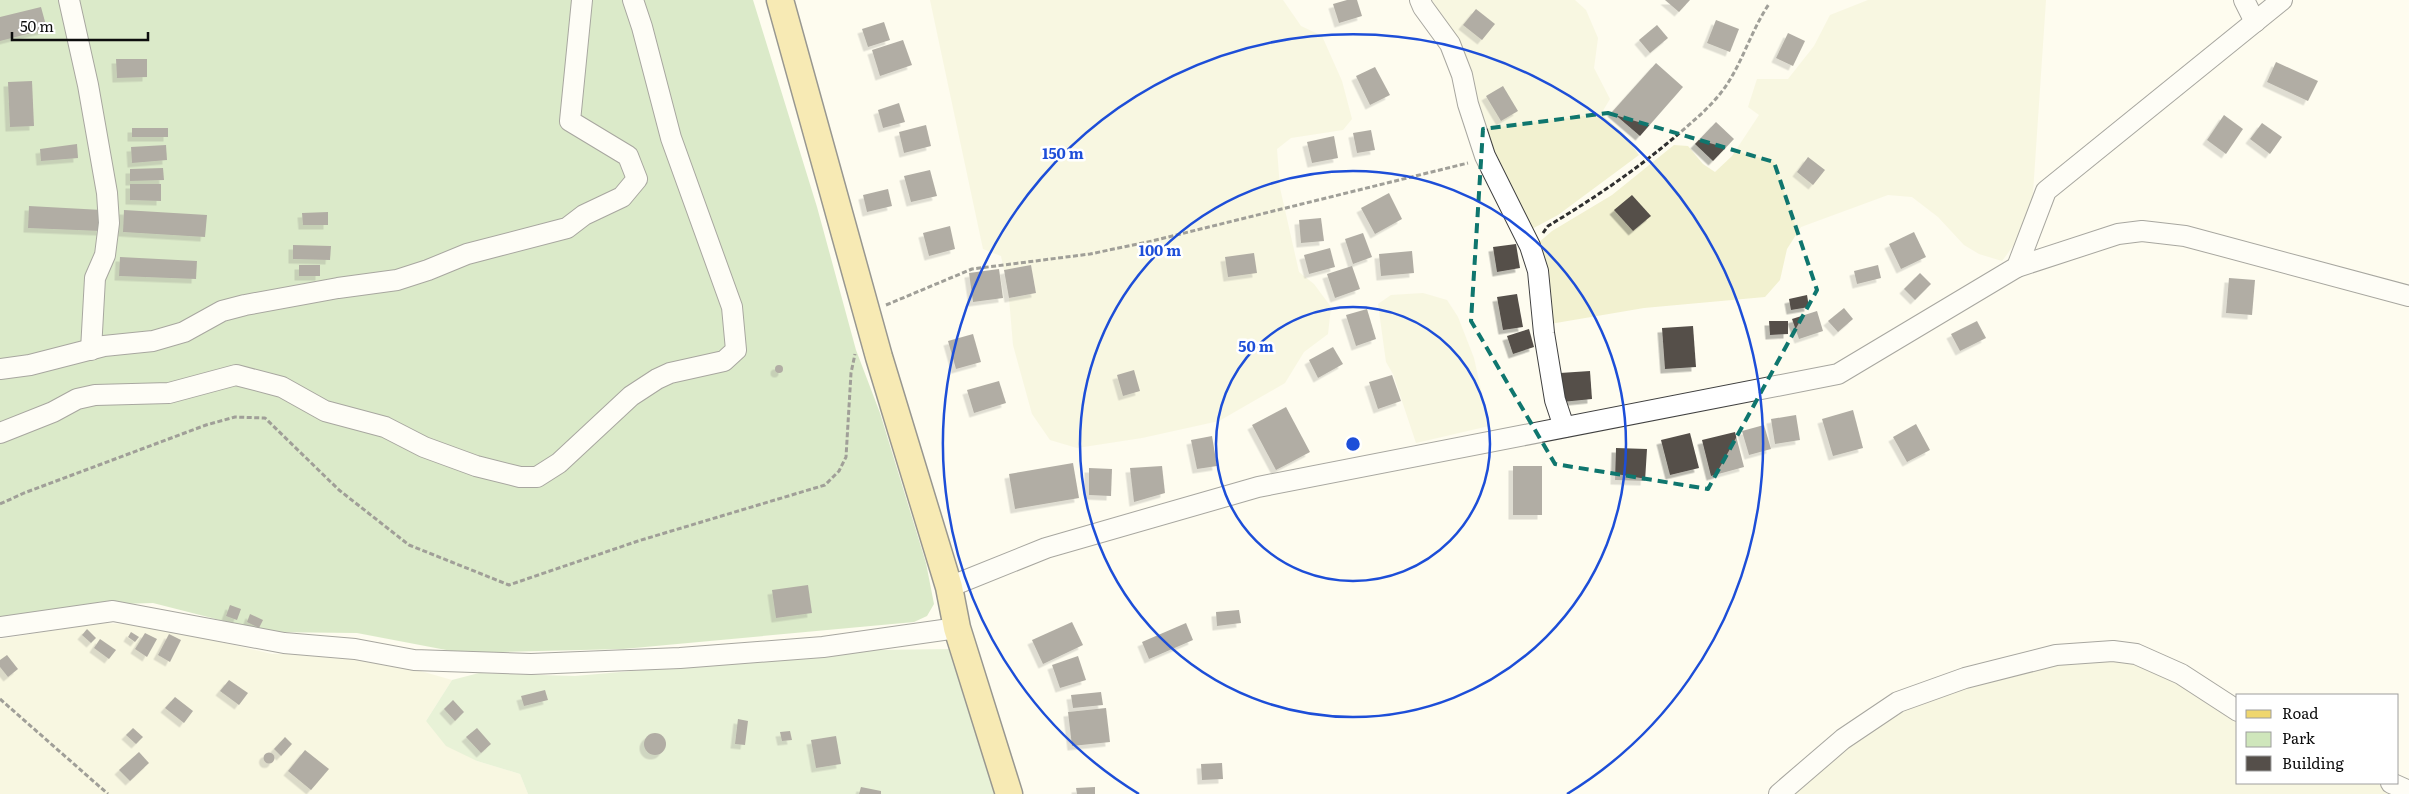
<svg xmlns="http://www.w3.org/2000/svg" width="2409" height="794" viewBox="0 0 2409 794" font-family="Literata,serif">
	<defs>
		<filter id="shadow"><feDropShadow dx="-4.5" dy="4.5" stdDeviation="0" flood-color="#0004"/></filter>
	</defs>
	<rect width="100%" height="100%" fill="#fefcef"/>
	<g fill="#f2f1d0">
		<polygon points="930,0 1283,0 1301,26 1322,36 1342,81 1352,119 1343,130 1291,138 1277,149 1280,188 1299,272 1314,284 1331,307 1328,334 1304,352 1285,383 1219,421 1142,438 1077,448 1050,440 1032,414 1013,345 1009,298 1036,293 1031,266 1004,270 1001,256 983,249"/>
		<polygon points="1432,0 1575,0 1586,10 1598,38 1594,68 1610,99 1601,114 1624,134 1639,155 1558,215 1530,230 1487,144 1449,33"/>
		<polygon points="1868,0 2046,0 2031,222 2002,261 1979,254 1964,245 1938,217 1912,197 1888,195 1801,227 1787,249 1780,280 1765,297 1644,308 1550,324 1537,244 1552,231 1612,195 1674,145 1688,146 1703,164 1715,172 1732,156 1759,115 1748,107 1757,79 1788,79 1814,46 1830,15"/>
		<polygon points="1423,293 1447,300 1458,317 1474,358 1489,426 1416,443 1393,374 1386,362 1378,304 1391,295"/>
		<polygon points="101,623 147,625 272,654 343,654 396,664 452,680 426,721 477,761 520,774 528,794 0,794 0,639"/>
		<polygon points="2069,658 2113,658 2145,664 2170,675 2238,721 2238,783 2376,783 2402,794 1792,794 1852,743 1887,717 1928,698"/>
	</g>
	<polygon fill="#cfe6bb" points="952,649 996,794 528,794 520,774 477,761 446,746 426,721 452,680 479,673 575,676 874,650"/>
	<polygon fill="#b2d59b" points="0,0 753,0 817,207 856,350 880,413 926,563 934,604 927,616 914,622 623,649 462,653 357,633 267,632 153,603 85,605 0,617"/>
	<g fill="#554f4a" filter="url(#shadow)">
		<polygon points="1347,0 1357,0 1362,16 1339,23 1333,4"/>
		<polygon points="1665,0 1690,0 1679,12"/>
		<polygon points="41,7 47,29 0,41 0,17"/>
		<polygon points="1476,9 1495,24 1482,40 1463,25"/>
		<polygon points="1716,20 1739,29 1730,52 1707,43"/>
		<polygon points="884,22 890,40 868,47 862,29"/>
		<polygon points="1657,25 1668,38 1650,53 1639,40"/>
		<polygon points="1788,33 1805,41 1793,66 1776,58"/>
		<polygon points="903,40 912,65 880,76 872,50"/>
		<polygon points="116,59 147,59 147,77 117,78"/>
		<polygon points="2276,62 2318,81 2308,101 2267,82"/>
		<polygon points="1656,63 1683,87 1640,136 1612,112"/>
		<polygon points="1375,67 1390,95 1370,105 1356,76"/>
		<polygon points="32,81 34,126 10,127 8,82"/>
		<polygon points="1503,86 1518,111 1501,121 1486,96"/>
		<polygon points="899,103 905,122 883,128 878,110"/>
		<polygon points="2224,115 2243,129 2226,154 2207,140"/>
		<polygon points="1716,122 1734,139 1713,161 1695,144"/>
		<polygon points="2262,123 2282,137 2270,154 2250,139"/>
		<polygon points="926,125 931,146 904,153 899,132"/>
		<rect x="132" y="128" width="36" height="9"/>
		<polygon points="1371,130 1375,150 1357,153 1353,133"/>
		<polygon points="1334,136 1338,158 1312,163 1307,142"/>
		<polygon points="77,144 78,158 41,161 40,149"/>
		<polygon points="166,145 167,160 132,163 131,147"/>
		<polygon points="1808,157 1825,170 1813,185 1797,172"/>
		<polygon points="163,168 164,180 130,181 130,169"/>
		<polygon points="930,170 937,196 911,202 904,176"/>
		<polygon points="130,184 161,184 161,201 130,200"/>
		<polygon points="888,189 892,206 867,212 863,195"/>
		<polygon points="1389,193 1402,219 1375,234 1361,208"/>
		<polygon points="1632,195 1651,216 1633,231 1614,210"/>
		<polygon points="29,206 102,210 101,231 28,228"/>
		<polygon points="124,210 207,215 205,237 123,232"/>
		<polygon points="328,212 328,225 303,225 302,213"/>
		<polygon points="1321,218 1324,241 1301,243 1299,220"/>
		<polygon points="950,226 955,249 929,256 923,233"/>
		<polygon points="1914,232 1926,257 1901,269 1889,244"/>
		<polygon points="1363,233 1372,257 1353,264 1345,239"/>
		<polygon points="1516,244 1520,268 1497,272 1493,247"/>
		<polygon points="293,245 331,246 330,260 293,259"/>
		<polygon points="1330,248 1335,267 1309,274 1304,255"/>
		<polygon points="1412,251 1414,273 1381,276 1379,254"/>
		<polygon points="1254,253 1257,273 1228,277 1225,257"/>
		<polygon points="120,257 197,261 196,279 119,276"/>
		<rect x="299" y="265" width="21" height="11"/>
		<polygon points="1031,265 1036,293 1009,298 1004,270"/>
		<polygon points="1878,265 1881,278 1857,284 1854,271"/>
		<polygon points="1352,266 1360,289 1335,298 1327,274"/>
		<polygon points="999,269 1003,298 973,302 969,273"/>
		<polygon points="1920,273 1931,284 1915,300 1904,289"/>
		<polygon points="2229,278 2255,280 2252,315 2226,313"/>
		<polygon points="1517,294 1523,327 1503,330 1497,297"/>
		<polygon points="1807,295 1809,307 1791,310 1789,299"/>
		<polygon points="1844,308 1853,319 1838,332 1828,321"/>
		<polygon points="1367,309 1376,339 1356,346 1346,315"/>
		<polygon points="1817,311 1823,331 1799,339 1792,319"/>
		<polygon points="1769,321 1788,321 1788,334 1770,335"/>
		<polygon points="1977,321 1986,338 1960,351 1951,334"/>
		<polygon points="1693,326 1696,367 1665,369 1662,328"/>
		<polygon points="1529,329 1534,347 1513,354 1507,336"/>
		<polygon points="973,334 981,362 956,369 948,341"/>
		<polygon points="1333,347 1343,364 1318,378 1309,360"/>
		<circle cx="779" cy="369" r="4"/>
		<polygon points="1134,370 1140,391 1123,396 1117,375"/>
		<polygon points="1590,371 1592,399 1562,402 1560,373"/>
		<polygon points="1392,375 1401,401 1378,409 1369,382"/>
		<polygon points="999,381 1006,403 974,413 967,390"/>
		<polygon points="1286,407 1310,452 1276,470 1252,425"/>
		<polygon points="1853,410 1863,448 1833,456 1822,419"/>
		<polygon points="1796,415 1800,440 1775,444 1771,419"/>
		<polygon points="1916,424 1930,450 1907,462 1893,437"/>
		<polygon points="1764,425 1771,449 1749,455 1742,431"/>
		<polygon points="1735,432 1744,467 1711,476 1702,440"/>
		<polygon points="1690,433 1699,468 1670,475 1661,440"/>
		<polygon points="1212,436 1217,466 1197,469 1191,440"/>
		<polygon points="1616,448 1647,449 1645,481 1615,480"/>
		<polygon points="1073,463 1079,498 1015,509 1009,474"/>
		<polygon points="1162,466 1165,493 1134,502 1130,468"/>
		<rect x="1513" y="466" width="29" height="49"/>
		<polygon points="1089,468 1112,469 1111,496 1089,495"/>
		<polygon points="808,585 812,613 776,618 772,590"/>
		<polygon points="230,605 241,609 237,620 226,616"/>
		<polygon points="1239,610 1241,623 1217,626 1216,612"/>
		<polygon points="250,614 263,620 259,628 247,622"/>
		<polygon points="1072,622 1083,645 1043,664 1032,640"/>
		<polygon points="1186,623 1193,640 1149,659 1142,642"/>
		<polygon points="87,629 96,638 91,643 82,635"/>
		<polygon points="131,632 139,637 135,642 128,637"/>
		<polygon points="145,633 157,639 147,657 135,649"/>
		<polygon points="169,634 181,640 170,662 158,655"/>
		<polygon points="100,639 116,650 109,659 94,648"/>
		<polygon points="7,655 18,669 8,677 0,667 0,660"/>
		<polygon points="1078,656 1086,680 1060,688 1052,665"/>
		<polygon points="229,680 248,693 239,705 220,691"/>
		<polygon points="545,690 548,700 524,706 521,696"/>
		<polygon points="1101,692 1103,705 1073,708 1071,695"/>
		<polygon points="175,697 193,711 184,723 165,708"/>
		<polygon points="453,700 464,712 455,721 444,709"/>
		<polygon points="1106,708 1110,742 1072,746 1068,712"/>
		<polygon points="738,719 748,721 745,745 735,744"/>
		<polygon points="133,728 143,737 136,744 126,735"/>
		<polygon points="477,728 491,744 481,753 466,737"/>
		<polygon points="790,731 792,740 782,741 780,732"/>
		<circle cx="655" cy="744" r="11"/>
		<polygon points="836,736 841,764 816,768 811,740"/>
		<polygon points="285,737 292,744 281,756 274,749"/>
		<polygon points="305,750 329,769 311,790 288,771"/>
		<polygon points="139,752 149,763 130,781 119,770"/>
		<circle cx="269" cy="758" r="5.5"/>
		<polygon points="1222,763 1223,779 1202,780 1201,764"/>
		<polygon points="861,787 881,791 881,794 859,794"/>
		<polygon points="1095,787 1095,794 1077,794 1076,788"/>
	</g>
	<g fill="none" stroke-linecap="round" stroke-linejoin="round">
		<defs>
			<g id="minor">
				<polyline points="69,0 88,85 107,193 109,223 105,255 95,278 91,350"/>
				<polyline points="1420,0 1423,7 1450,44 1462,75 1468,104 1485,156 1530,246 1538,271 1544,333 1555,400 1564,427"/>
				<polyline points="2244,0 2255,22"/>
				<polyline points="2017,267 2118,234 2142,231 2185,236 2409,296"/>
				<polyline points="0,369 30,365 104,346 153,341 184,332 222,311 245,305 338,288 397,280 428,270 467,254 567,228 584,215 622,197 637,179 628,156 570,121 582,0"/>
				<polyline points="0,433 53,412 77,399 95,395 169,393 236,375 282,387 325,411 385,427 424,447 476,466 520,477 537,477 559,463 631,396 657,379 670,373 724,361 736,350 732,307 671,138 642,27 633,0"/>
				<polyline points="949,587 1046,548 1258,487 1838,374 2017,267 2046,191 2282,0"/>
				<polyline points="0,627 113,611 284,643 355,649 414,660 531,664 680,658 823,647 957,628"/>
				<polyline points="2391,783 2409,791"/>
				<polyline points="1779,794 1843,739 1898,702 1965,678 2056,655 2113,651 2136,654 2181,674 2238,711"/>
			</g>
			<polyline id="major" points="780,0 879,357 949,587 957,628 1009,794"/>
		</defs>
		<use href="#minor" stroke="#404040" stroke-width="22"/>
		<use href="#major" stroke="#1e1e1e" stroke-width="29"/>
		<g stroke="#2f2f2f" stroke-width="3" stroke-dasharray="5 2.5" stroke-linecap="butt">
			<path d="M 1543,233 L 1548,226 C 1593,199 1636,170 1676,136 C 1691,123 1707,110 1720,94 C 1741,68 1750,32 1769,4"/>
			<polyline points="886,305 972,269 1090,254 1152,241 1468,163"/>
			<polyline points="0,504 24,493 206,425 235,417 265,418 339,490 409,545 509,585 638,541 825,485 839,471 846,457 851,373 855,354"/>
			<polyline points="0,699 108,794"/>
		</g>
		<use href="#minor" stroke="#fff" stroke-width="20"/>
		<use href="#major" stroke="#efd66e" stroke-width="26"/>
	</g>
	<path d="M0 0H2409V794H0ZM 1608,113 L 1774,162 L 1817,290 L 1708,489 L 1555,464 L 1471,321 L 1483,129 Z" fill="#fefcef" fill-opacity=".55" fill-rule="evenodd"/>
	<path fill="none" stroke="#0f766e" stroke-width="4" stroke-dasharray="10 6" stroke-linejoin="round" d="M 1608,113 L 1774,162 L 1817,290 L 1708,489 L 1555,464 L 1471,321 L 1483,129 Z"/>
	<g fill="none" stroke="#1d4ed8" stroke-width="2.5">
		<circle cx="1353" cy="444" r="137"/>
		<circle cx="1353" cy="444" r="273"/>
		<path d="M1139 794A410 410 0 1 1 1567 794"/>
	</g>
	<circle cx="1353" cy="444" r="8" fill="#1d4ed8" stroke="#fff" stroke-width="2.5"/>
	<g font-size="15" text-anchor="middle" font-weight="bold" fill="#1d4ed8" stroke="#fff" stroke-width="5" stroke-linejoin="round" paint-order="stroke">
		<text x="1063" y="159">150 m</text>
		<text x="1160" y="256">100 m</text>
		<text x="1256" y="352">50 m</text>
	</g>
	<rect x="2236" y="694" width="162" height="90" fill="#ffffff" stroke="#9e9e9e"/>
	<rect x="2246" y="710" width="25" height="8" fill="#efd66e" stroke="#9e9e9e"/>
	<text x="2282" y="719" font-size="15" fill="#0d0d0d">Road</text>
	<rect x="2246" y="732" width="25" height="15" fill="#cfe6bb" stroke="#9e9e9e"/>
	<text x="2282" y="744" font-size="15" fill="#0d0d0d">Park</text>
	<rect x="2246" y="756" width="25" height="15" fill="#554f4a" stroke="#9e9e9e"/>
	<text x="2282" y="769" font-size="15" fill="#0d0d0d">Building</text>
	<path d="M12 32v8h136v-8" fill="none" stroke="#0d0d0d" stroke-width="2.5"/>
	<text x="20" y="32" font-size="15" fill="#0d0d0d" stroke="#ffffff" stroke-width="4" paint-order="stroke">50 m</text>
</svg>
